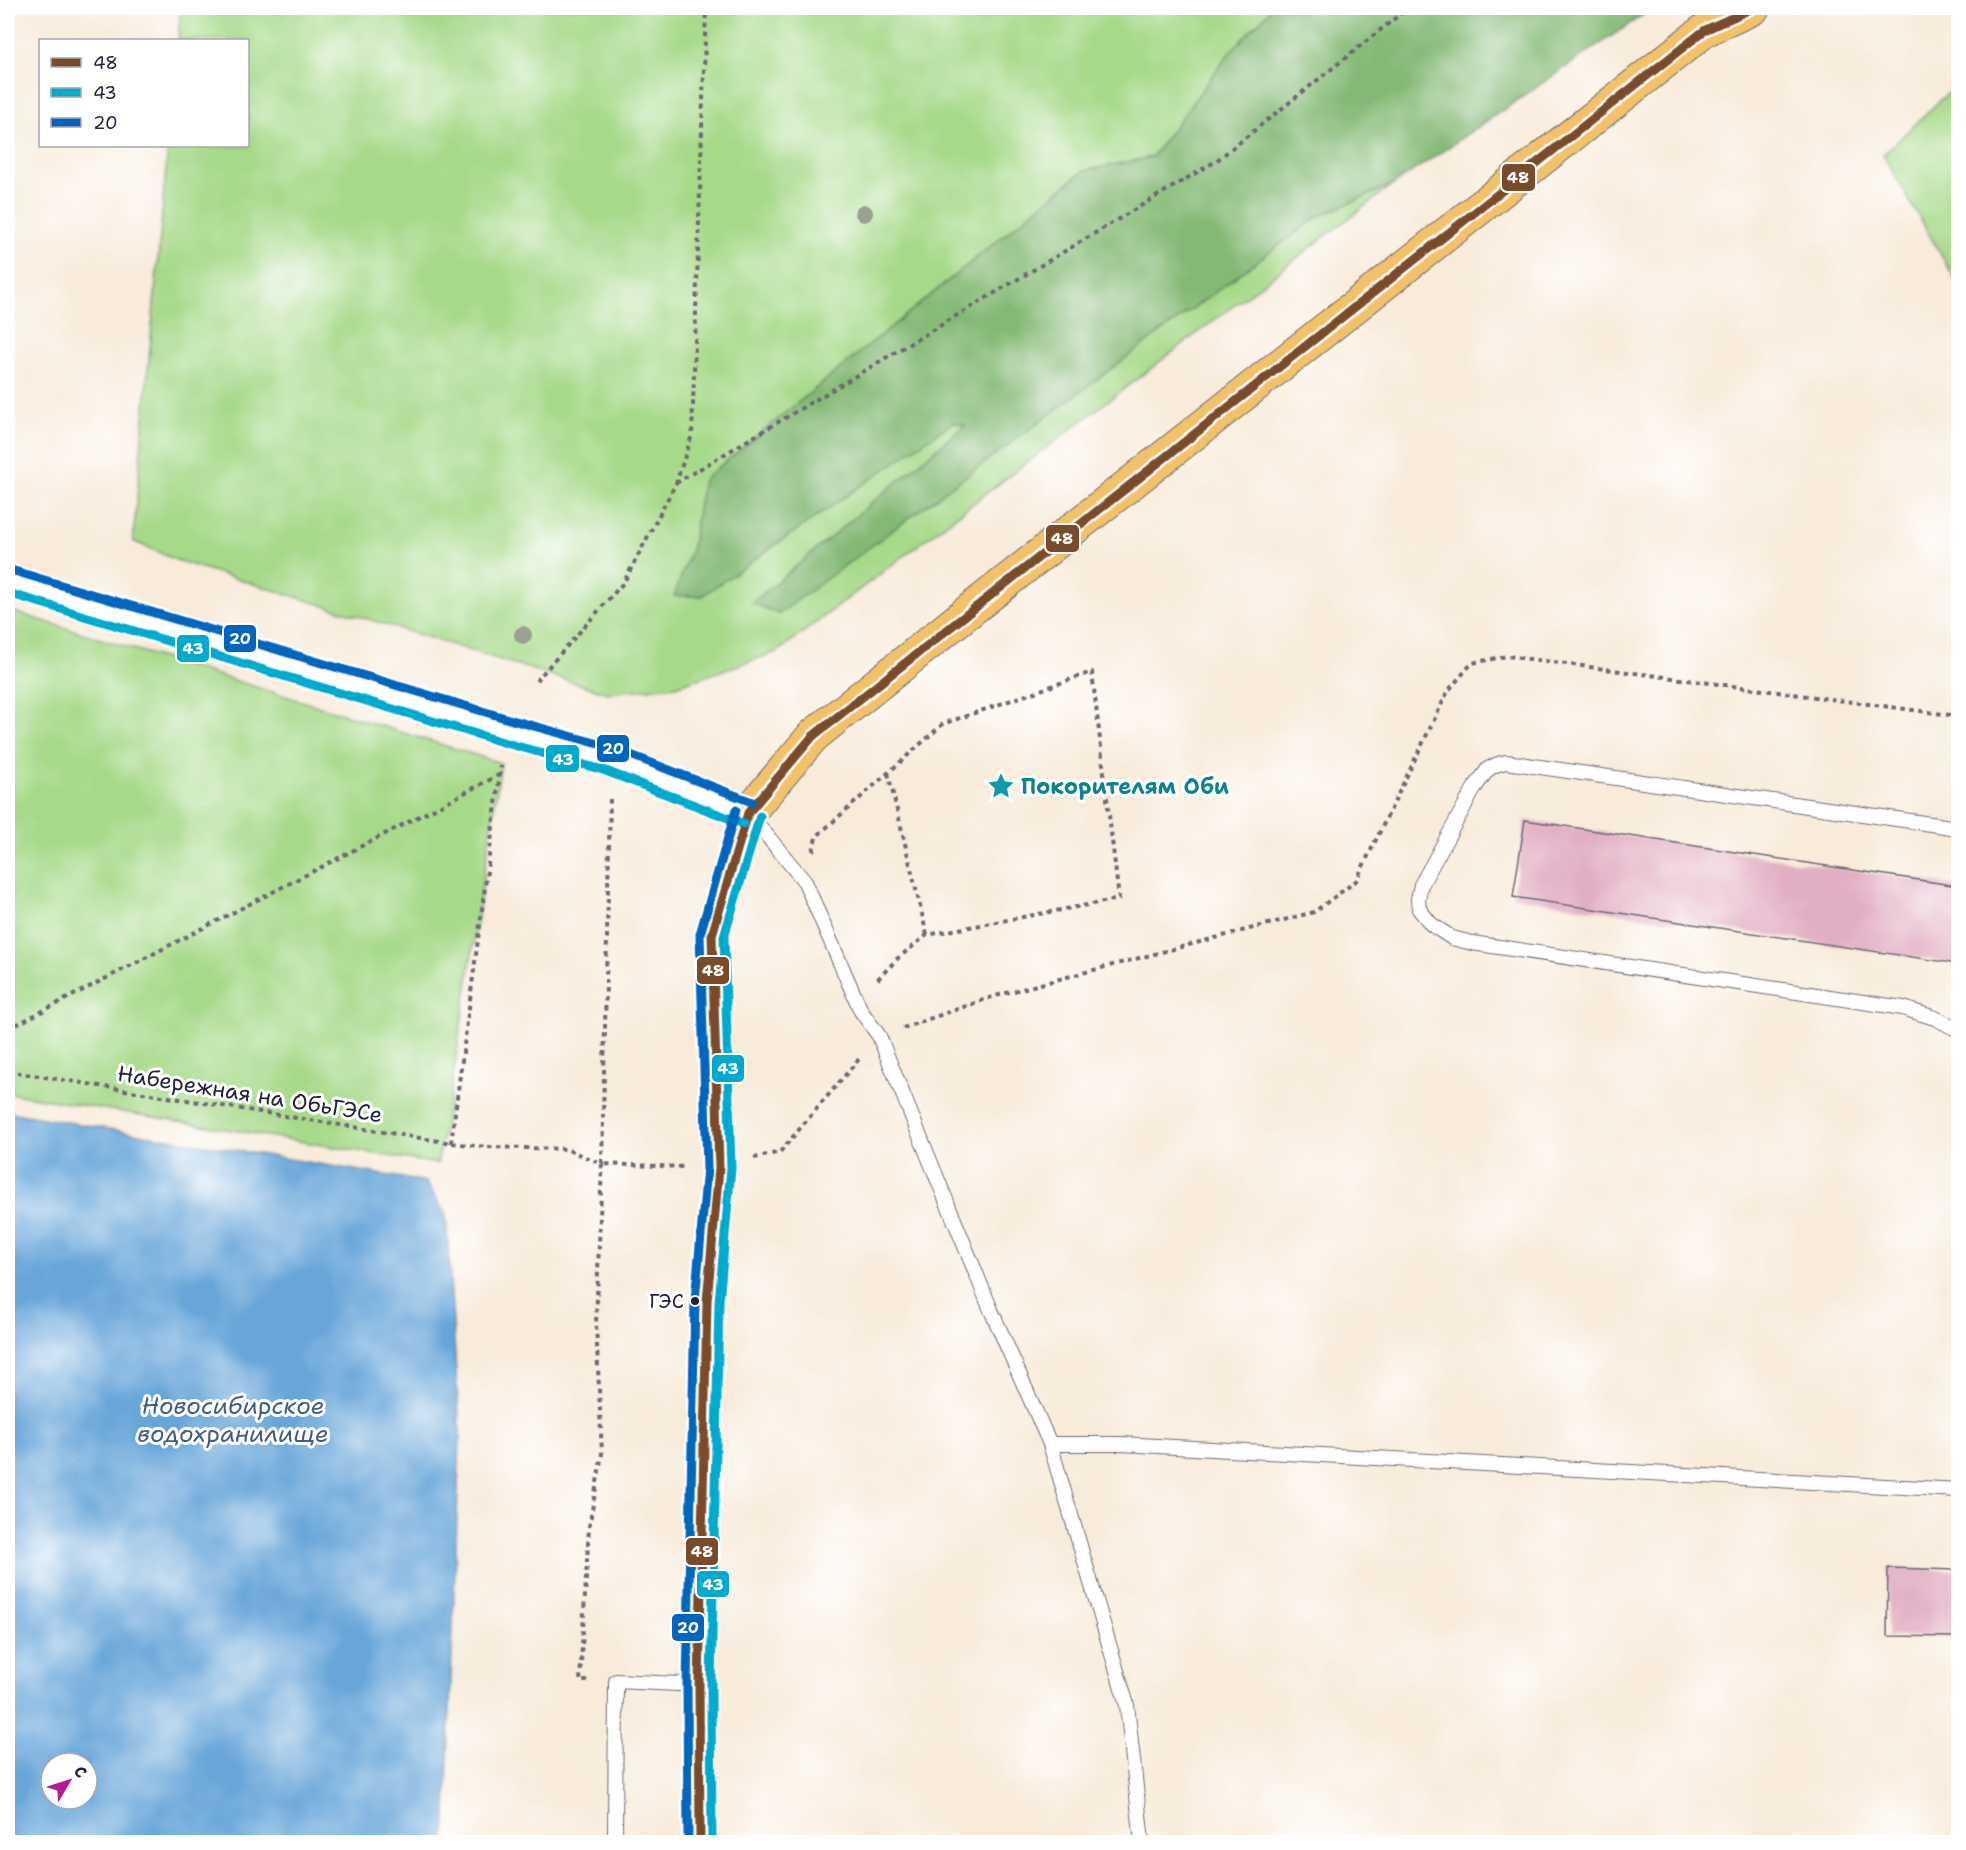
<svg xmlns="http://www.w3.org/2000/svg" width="1966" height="1850" viewBox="0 0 1966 1850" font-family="'Shantell Sans',sans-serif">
	<rect width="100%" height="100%" fill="#fff"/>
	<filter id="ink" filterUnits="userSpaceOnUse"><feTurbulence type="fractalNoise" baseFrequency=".0167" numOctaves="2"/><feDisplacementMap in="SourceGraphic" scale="12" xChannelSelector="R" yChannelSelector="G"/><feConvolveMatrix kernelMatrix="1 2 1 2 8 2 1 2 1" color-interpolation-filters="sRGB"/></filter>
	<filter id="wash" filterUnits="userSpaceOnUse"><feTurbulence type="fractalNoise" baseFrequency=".008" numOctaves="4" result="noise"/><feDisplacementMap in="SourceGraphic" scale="24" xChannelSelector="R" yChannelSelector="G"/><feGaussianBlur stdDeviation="1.35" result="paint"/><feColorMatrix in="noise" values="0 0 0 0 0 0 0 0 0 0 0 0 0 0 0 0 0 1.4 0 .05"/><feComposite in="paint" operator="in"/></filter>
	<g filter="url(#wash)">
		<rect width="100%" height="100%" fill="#f8ebda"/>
		<g fill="#a6d988" stroke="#647e62" stroke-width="1.5">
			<polygon points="181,8 1272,8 1231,51 1152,157 1083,171 703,480 692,547 675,596 953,422 965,425 753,603 778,614 1317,217 1394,184 777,652 676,686 608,693 176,560 133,541 168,146 248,146 248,40 178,40"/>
			<polygon points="1958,83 1958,284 1883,155"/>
			<polygon points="8,610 501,763 449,1104 437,1164 8,1093"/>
		</g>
		<polygon fill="#84b974" stroke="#536e58" stroke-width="1.5" points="1272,8 1653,8 1394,184 1317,217 779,614 752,603 965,425 953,422 702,596 674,596 692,547 703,480 1083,171 1152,157 1231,51"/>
		<path fill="#67a6d9" stroke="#44648a" stroke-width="1.5" fill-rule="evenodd" d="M 8,1112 L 426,1182 L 446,1214 L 460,1434 L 445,1842 L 8,1842 ZM 51,1763 L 87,1763 L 87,1799 L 51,1799 Z"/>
		<g id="blocks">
			<g fill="#e2aec3">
				<polygon points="1525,820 1958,886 1958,964 1513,897"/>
				<polygon points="1888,1568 1958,1570 1958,1637 1887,1636"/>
			</g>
		</g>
	</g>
	<g filter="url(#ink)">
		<use href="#blocks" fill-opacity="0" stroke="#6d6873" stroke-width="1.5"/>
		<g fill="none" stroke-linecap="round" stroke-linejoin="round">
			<defs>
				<g id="service">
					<polyline points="750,815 805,882 861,1011 879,1036 991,1310 1050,1444 1127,1705 1142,1842"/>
					<polyline points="1958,828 1506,762 1498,764 1488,769 1475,787 1421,885 1418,899 1419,909 1431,924 1452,938 1472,943 1903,1008 1935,1018 1958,1030"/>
					<polyline points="1050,1444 1121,1444 1958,1490"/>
					<polyline points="615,1842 616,1681 699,1685"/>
				</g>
				<polyline id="tertiary" points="8,581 509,732 607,759 748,813"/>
				<polyline id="trunk" points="700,1842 699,1685 707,1301 719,1168 712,935 748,813 813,736 964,615 1705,30 1753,8"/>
			</defs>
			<use href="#service" stroke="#6d6873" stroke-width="16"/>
			<use href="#tertiary" stroke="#6d6873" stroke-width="35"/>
			<use href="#trunk" stroke="#6d6873" stroke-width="35"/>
			<g stroke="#6d6873" stroke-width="4" stroke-dasharray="4.5 4.5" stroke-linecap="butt">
				<polyline points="676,483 1216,161 1408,8"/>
				<polyline points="536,681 624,582 676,483 692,435 706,8"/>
				<polyline points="888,773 927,935"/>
				<polyline points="610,799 602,1164 685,1167"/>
				<polyline points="813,851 816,837 943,724 1092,672 1119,899 927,935 898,958 876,981"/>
				<polyline points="903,1028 995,996 1314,912 1356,881 1448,691 1472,663 1507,656 1958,716"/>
				<polyline points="8,1029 499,775"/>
				<polyline points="8,1071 451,1143 487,1147 566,1149 602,1164 596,1324 602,1454 589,1527 580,1681 592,1681"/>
				<polyline points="451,1143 501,766"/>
				<polyline points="754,1158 780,1152 859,1059"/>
			</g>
			<use href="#service" stroke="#fff" stroke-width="14"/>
			<use href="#tertiary" stroke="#fff" stroke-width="33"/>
			<use href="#trunk" stroke="#f2c26a" stroke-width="33"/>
			<defs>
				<polyline id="bus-1" points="700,1842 699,1685 707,1301 719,1168 712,935 748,813 813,736 1705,30 1753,8"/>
				<g id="bus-2">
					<polyline points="8,593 506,743 603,770 744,824"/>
					<polyline points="712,1842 711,1685 719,1302 731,1168 724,937 760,816"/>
				</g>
				<g id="bus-3">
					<polyline points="11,570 512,720 610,747 752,802"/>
					<polyline points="688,1842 687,1685 695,1301 707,1168 700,934 736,810"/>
				</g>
			</defs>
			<use href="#bus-1" stroke="#fff" stroke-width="14"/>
			<use href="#bus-2" stroke="#fff" stroke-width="14"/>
			<use href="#bus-3" stroke="#fff" stroke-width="14"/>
			<use href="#bus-1" stroke="#7a4b2a" stroke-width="9"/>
			<use href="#bus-2" stroke="#00a9ce" stroke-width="9"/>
			<use href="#bus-3" stroke="#0065bd" stroke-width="9"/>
		</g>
		<g fill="#9ca091">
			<circle cx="864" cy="213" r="9"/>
			<circle cx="523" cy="635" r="9"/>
		</g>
	</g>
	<defs>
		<symbol id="sight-bare" viewBox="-9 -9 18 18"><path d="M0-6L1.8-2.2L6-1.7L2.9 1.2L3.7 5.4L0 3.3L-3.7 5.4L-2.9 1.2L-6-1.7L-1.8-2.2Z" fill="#0f9aa8" stroke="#fff" stroke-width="2.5" paint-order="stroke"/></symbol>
	</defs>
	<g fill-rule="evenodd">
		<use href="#sight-bare" x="982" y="767" width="38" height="38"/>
	</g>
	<circle fill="#22223b" stroke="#fff" stroke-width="2" cx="695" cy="1301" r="5"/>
	<g text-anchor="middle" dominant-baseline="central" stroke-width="6" stroke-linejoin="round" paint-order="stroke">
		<g font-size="20" fill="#22223b" stroke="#fff" text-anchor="end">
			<text x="684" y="1301">ГЭС</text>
		</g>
		<g font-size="22" font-weight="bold" fill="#0d838f" stroke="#fff" text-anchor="start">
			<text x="1021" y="786">Покорителям Оби</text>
		</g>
		<g font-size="22" fill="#22223b" stroke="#fff">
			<text transform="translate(250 1094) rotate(9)">Набережная на ОбьГЭСе</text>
		</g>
		<g font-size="24" font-style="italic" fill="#415d82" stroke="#fff">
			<text x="233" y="1406">Новосибирское<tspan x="233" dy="28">водохранилище</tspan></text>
		</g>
	</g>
	<g stroke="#fff" stroke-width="2">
		<rect x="1501" y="163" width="35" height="29" rx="6" fill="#7a4b2a"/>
		<rect x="1045" y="524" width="35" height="29" rx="6" fill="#7a4b2a"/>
		<rect x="223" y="624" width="34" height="29" rx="6" fill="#0065bd"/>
		<rect x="176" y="634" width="34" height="29" rx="6" fill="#00a9ce"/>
		<rect x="596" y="734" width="34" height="29" rx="6" fill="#0065bd"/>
		<rect x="545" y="744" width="35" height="29" rx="6" fill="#00a9ce"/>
		<rect x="696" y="956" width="34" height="29" rx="6" fill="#7a4b2a"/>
		<rect x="711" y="1054" width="34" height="29" rx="6" fill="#00a9ce"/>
		<rect x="685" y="1537" width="34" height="29" rx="6" fill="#7a4b2a"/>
		<rect x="696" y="1570" width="34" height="28" rx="6" fill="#00a9ce"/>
		<rect x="671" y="1613" width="34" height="29" rx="6" fill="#0065bd"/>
	</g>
	<g font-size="16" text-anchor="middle" font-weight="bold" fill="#fff">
		<text x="1518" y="183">48</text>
		<text x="1062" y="544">48</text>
		<text x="240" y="644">20</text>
		<text x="193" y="654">43</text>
		<text x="613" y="754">20</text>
		<text x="563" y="765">43</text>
		<text x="713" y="976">48</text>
		<text x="728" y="1074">43</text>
		<text x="702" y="1557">48</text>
		<text x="713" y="1590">43</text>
		<text x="688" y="1633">20</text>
	</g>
	<rect width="1966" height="1850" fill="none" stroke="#fff" stroke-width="30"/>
	<rect x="39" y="39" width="210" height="108" fill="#ffffff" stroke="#a7a7b1" stroke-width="1.5"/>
	<rect x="51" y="58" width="30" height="9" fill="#7a4b2a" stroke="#a7a7b1" stroke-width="1.5"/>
	<text x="93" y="69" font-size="18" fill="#22223b">48</text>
	<rect x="51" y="88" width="30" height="9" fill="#00a9ce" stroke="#a7a7b1" stroke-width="1.5"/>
	<text x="93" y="99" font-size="18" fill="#22223b">43</text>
	<rect x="51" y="118" width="30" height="9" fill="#0065bd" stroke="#a7a7b1" stroke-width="1.5"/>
	<text x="93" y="129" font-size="18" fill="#22223b">20</text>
	<g transform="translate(69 1781) rotate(51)"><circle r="28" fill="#ffffff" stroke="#a7a7b1" stroke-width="1.5"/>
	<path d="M0-4.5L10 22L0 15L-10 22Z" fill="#b5179e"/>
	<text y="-9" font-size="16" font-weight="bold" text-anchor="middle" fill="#22223b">С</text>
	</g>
</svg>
